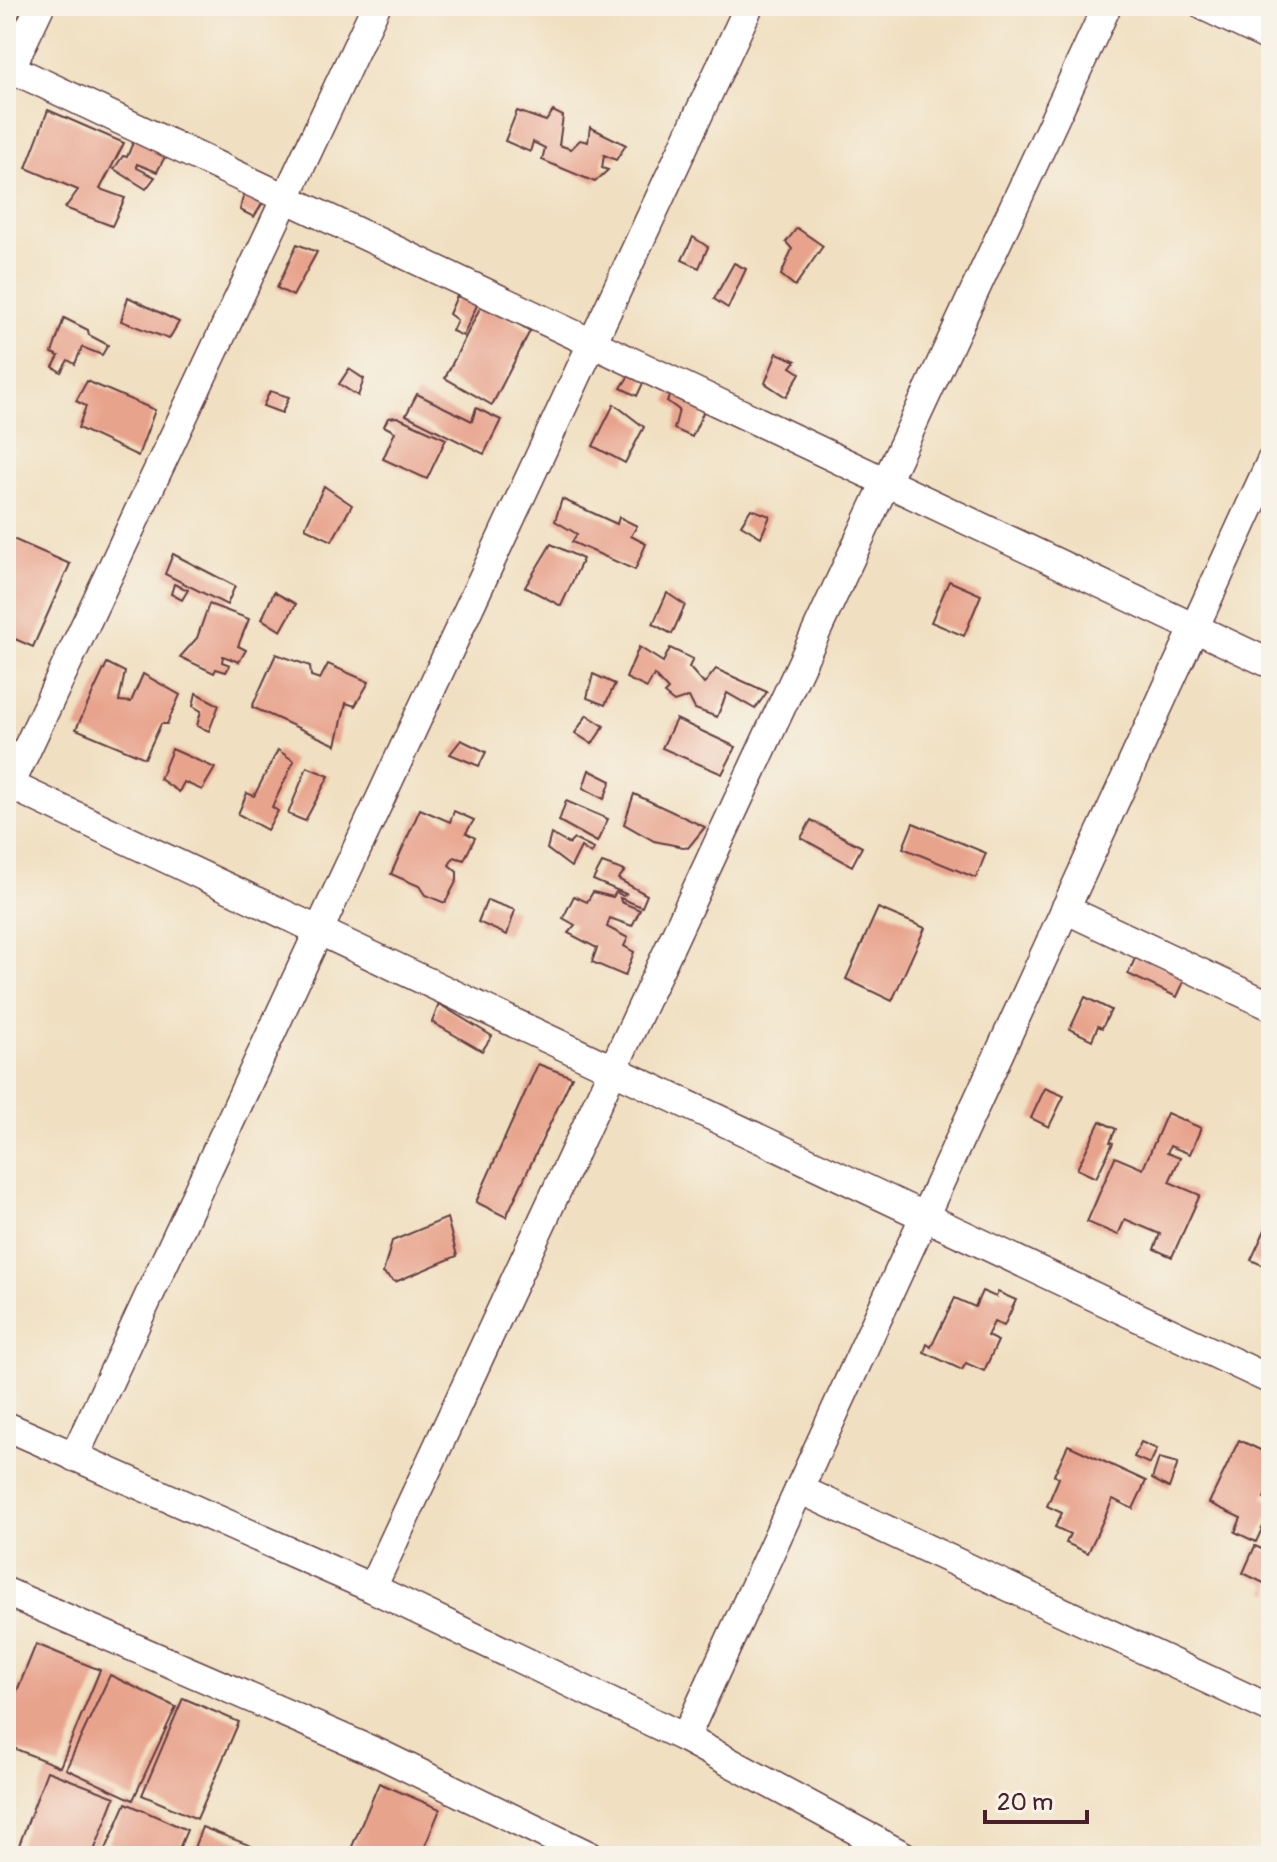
<svg xmlns="http://www.w3.org/2000/svg" width="1277" height="1862" viewBox="0 0 1277 1862" font-family="Pangolin,sans-serif">
	<rect width="100%" height="100%" fill="#f7f3e8"/>
	<filter id="ink" filterUnits="userSpaceOnUse"><feTurbulence type="fractalNoise" baseFrequency=".0125" numOctaves="2"/><feDisplacementMap in="SourceGraphic" scale="16" xChannelSelector="R" yChannelSelector="G"/><feConvolveMatrix kernelMatrix="1 2 1 2 8 2 1 2 1" color-interpolation-filters="sRGB"/></filter>
	<filter id="wash" filterUnits="userSpaceOnUse"><feTurbulence type="fractalNoise" baseFrequency=".006" numOctaves="4" result="noise"/><feDisplacementMap in="SourceGraphic" scale="32" xChannelSelector="R" yChannelSelector="G"/><feGaussianBlur stdDeviation="1.8" result="paint"/><feColorMatrix in="noise" values="0 0 0 0 0 0 0 0 0 0 0 0 0 0 0 0 0 1.4 0 .05"/><feComposite in="paint" operator="in"/></filter>
	<g filter="url(#wash)">
		<rect width="100%" height="100%" fill="#f0dfc0"/>
		<g id="blocks">
			<g fill="#e8a38c">
				<polygon points="48,110 124,143 100,189 125,198 112,226 65,208 78,190 26,168"/>
				<polygon points="517,111 546,121 553,111 563,116 559,145 571,149 580,140 588,142 590,127 626,145 616,160 604,155 602,168 608,170 595,182 542,160 545,148 533,142 530,152 505,141"/>
				<polygon points="136,135 167,153 157,172 137,164 137,168 155,177 146,189 114,169 123,156 127,157"/>
				<polygon points="245,188 265,199 254,217 240,210"/>
				<polygon points="797,228 823,246 795,286 781,275 792,249 786,242"/>
				<polygon points="693,237 708,247 699,268 682,260"/>
				<polygon points="297,244 317,252 293,296 277,288"/>
				<polygon points="734,263 746,269 728,308 714,299"/>
				<polygon points="457,296 478,303 463,336 452,331 457,320 449,314"/>
				<polygon points="128,297 179,322 169,339 121,321"/>
				<polygon points="483,302 530,331 492,405 445,378"/>
				<polygon points="64,318 88,330 89,335 108,345 102,355 82,347 75,364 68,360 61,372 53,367 59,356 52,353"/>
				<polygon points="777,353 796,361 791,367 800,373 786,397 765,383"/>
				<polygon points="349,369 364,379 358,396 339,384"/>
				<polygon points="633,369 645,379 637,396 621,388"/>
				<polygon points="87,381 155,410 138,456 78,428 86,406 76,401"/>
				<polygon points="673,390 706,406 692,437 674,429 679,410 667,401"/>
				<polygon points="270,391 289,397 282,413 263,406"/>
				<polygon points="417,394 472,421 476,408 501,420 484,454 406,415"/>
				<polygon points="614,404 644,427 625,463 593,446"/>
				<polygon points="397,417 446,439 427,479 383,459 395,432 384,426 388,418"/>
				<polygon points="324,486 352,505 332,541 305,528"/>
				<polygon points="562,499 617,524 619,517 637,526 631,536 646,544 635,570 572,542 577,534 555,521"/>
				<polygon points="751,509 770,516 761,537 741,525"/>
				<polygon points="6,536 70,564 33,647 6,635"/>
				<polygon points="551,544 583,559 561,606 525,587"/>
				<polygon points="173,554 235,586 227,605 165,574"/>
				<polygon points="949,581 981,595 964,636 931,622"/>
				<polygon points="174,584 188,590 182,600 171,594"/>
				<polygon points="274,592 296,604 281,631 262,619"/>
				<polygon points="667,593 685,605 672,634 653,624"/>
				<polygon points="209,604 249,619 238,646 246,650 239,662 223,656 222,662 230,665 226,672 216,669 214,673 180,657 197,638"/>
				<polygon points="639,647 663,662 670,648 693,659 689,667 704,684 716,669 767,692 755,709 727,693 717,717 695,709 689,697 674,702 664,694 668,690 654,675 647,688 626,678"/>
				<polygon points="276,654 310,666 311,676 320,679 328,664 369,682 355,706 346,703 336,745 252,707"/>
				<polygon points="107,663 125,672 119,701 131,702 143,674 180,695 167,724 161,724 145,758 76,729"/>
				<polygon points="593,674 615,684 605,705 587,698"/>
				<polygon points="196,693 219,705 209,731 197,726 201,711 193,706"/>
				<polygon points="587,715 604,726 592,744 575,733"/>
				<polygon points="676,719 736,747 722,774 662,748"/>
				<polygon points="461,740 486,752 479,766 450,754"/>
				<polygon points="172,749 215,768 202,790 184,782 179,792 160,779"/>
				<polygon points="278,750 294,761 272,807 278,811 267,830 238,814 247,793 254,796"/>
				<polygon points="307,767 329,776 305,821 288,814"/>
				<polygon points="589,770 611,781 604,799 583,788"/>
				<polygon points="634,794 705,827 688,848 654,841 624,824"/>
				<polygon points="566,801 608,819 597,842 559,821"/>
				<polygon points="420,809 450,822 454,811 474,820 466,833 475,838 464,860 454,857 449,865 457,872 457,880 445,903 425,895 419,886 391,874"/>
				<polygon points="811,820 862,847 852,866 801,838"/>
				<polygon points="913,823 986,853 976,878 903,848"/>
				<polygon points="551,834 569,844 574,839 594,849 591,854 581,847 571,867 547,849"/>
				<polygon points="602,863 625,871 618,879 647,895 642,907 620,898 621,902 640,910 632,926 610,918 607,927 628,938 624,946 634,952 625,976 592,962 597,948 568,933 575,925 563,918 574,896 587,902 593,892 613,897 616,892 623,896 626,894 593,880"/>
				<polygon points="487,900 515,910 507,935 478,922"/>
				<polygon points="878,908 925,928 892,1001 846,979"/>
				<polygon points="1137,954 1186,977 1177,997 1128,974"/>
				<polygon points="1085,997 1111,1010 1102,1028 1098,1026 1092,1040 1070,1029"/>
				<polygon points="439,1004 492,1036 482,1051 432,1022"/>
				<polygon points="538,1064 572,1077 506,1217 476,1202"/>
				<polygon points="1045,1088 1064,1096 1049,1127 1031,1118"/>
				<polygon points="1167,1113 1201,1128 1190,1154 1170,1146 1167,1153 1180,1158 1169,1182 1200,1195 1172,1257 1154,1249 1160,1234 1125,1219 1118,1235 1087,1222 1115,1157 1143,1169"/>
				<polygon points="1100,1121 1116,1129 1110,1142 1113,1143 1096,1178 1077,1169"/>
				<polygon points="1271,1217 1271,1269 1251,1260"/>
				<polygon points="447,1218 457,1256 395,1282 383,1273 392,1241"/>
				<polygon points="982,1291 996,1297 998,1292 1016,1300 1004,1326 994,1322 987,1336 998,1341 984,1371 966,1363 962,1370 924,1352 927,1344 931,1347 955,1298 975,1307"/>
				<polygon points="1239,1440 1271,1455 1271,1482 1264,1498 1271,1501 1271,1509 1256,1542 1235,1532 1241,1518 1209,1503"/>
				<polygon points="1141,1442 1157,1449 1150,1464 1134,1457"/>
				<polygon points="1068,1445 1146,1481 1133,1509 1113,1499 1088,1553 1066,1543 1070,1534 1055,1527 1062,1513 1047,1506 1059,1478 1054,1475"/>
				<polygon points="1159,1458 1178,1463 1169,1488 1152,1479"/>
				<polygon points="1255,1546 1271,1553 1271,1594 1265,1591 1268,1585 1243,1573"/>
				<polygon points="36,1644 100,1670 60,1767 6,1745 6,1718"/>
				<polygon points="110,1675 176,1707 133,1800 66,1769"/>
				<polygon points="183,1698 239,1722 197,1819 142,1795"/>
				<polygon points="47,1771 115,1797 92,1856 15,1856"/>
				<polygon points="379,1783 440,1809 421,1856 348,1856"/>
				<polygon points="126,1803 187,1830 176,1856 103,1856"/>
				<polygon points="202,1827 267,1852 265,1856 191,1856"/>
			</g>
		</g>
	</g>
	<g filter="url(#ink)">
		<use href="#blocks" fill-opacity="0" stroke="#633c41" stroke-width="2"/>
		<g fill="none" stroke-linecap="round" stroke-linejoin="round">
			<defs>
				<g id="minor">
					<polyline points="1204,6 1271,38"/>
					<polyline points="6,66 1271,664"/>
					<polyline points="6,78 40,6"/>
					<polyline points="6,783 1271,1380"/>
					<polyline points="10,785 376,6"/>
					<polyline points="1065,909 1271,1006"/>
					<polyline points="6,1426 372,1588 685,1738 904,1856"/>
					<polyline points="74,1457 749,6"/>
					<polyline points="799,1489 1271,1709"/>
					<polyline points="372,1588 1107,6"/>
					<polyline points="6,1592 380,1754 590,1856"/>
					<polyline points="685,1738 1271,461"/>
				</g>
			</defs>
			<use href="#minor" stroke="#633c41" stroke-width="31"/>
			<use href="#minor" stroke="#fff" stroke-width="28"/>
		</g>
	</g>
	<rect width="1277" height="1862" fill="none" stroke="#f7f3e8" stroke-width="32"/>
	<path d="M985 1810v12h102v-12" fill="none" stroke="#4a1f2b" stroke-width="4"/>
	<text x="997" y="1810" font-size="24" fill="#4a1f2b" stroke="#f7f3e8" stroke-width="6" paint-order="stroke">20 m</text>
</svg>
